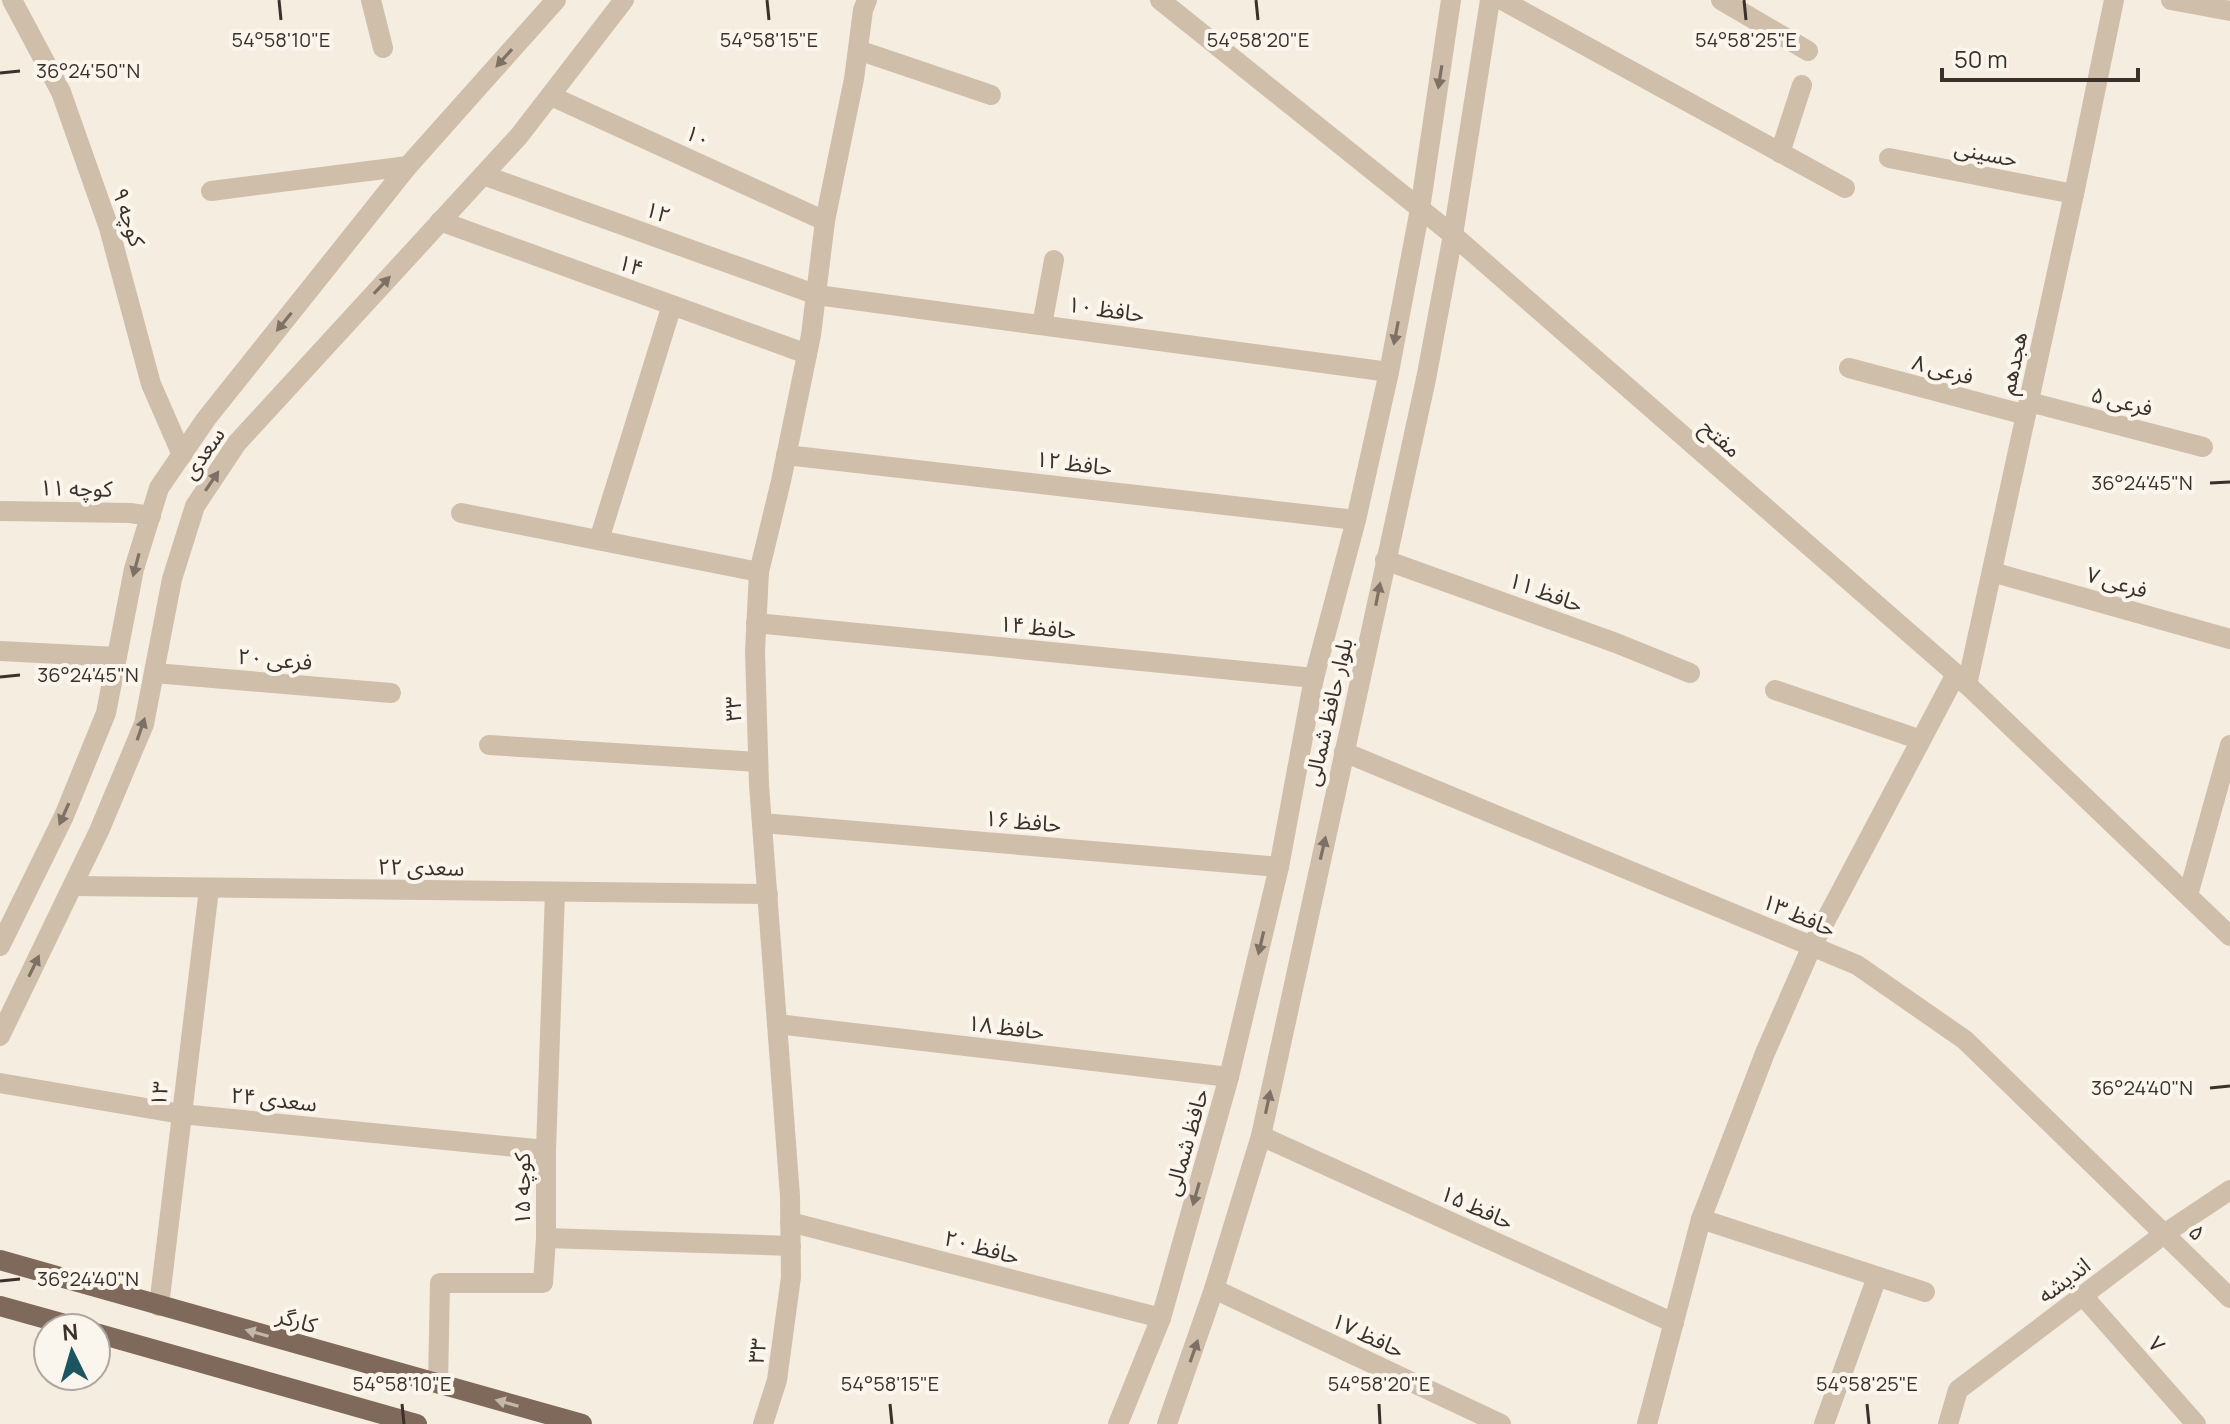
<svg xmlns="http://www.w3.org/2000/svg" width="2230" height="1424" viewBox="0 0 2230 1424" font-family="Manrope,'Noto Sans Arabic',sans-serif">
	<rect width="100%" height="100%" fill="#f5eddf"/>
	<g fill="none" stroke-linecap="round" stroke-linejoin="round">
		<g stroke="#cebeaa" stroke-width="20">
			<polyline points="12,0 61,92 109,228 151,384 182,455"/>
			<polyline points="371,0 383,48"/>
			<polyline points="1160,0 1453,235 1956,674 2230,936"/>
			<polyline points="1502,0 1845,188"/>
			<polyline points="1721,0 1808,51"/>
			<polyline points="2171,0 2230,11"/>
			<polyline points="858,50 991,95"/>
			<polyline points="551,96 825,221"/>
			<polyline points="1780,153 1802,85"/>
			<polyline points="1889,158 2074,194"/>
			<polyline points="483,175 817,295 1389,372"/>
			<polyline points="211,191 408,166"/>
			<polyline points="440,221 807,354"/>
			<polyline points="1042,325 1054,260"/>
			<polyline points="1849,368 2026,415"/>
			<polyline points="2029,402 2203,447"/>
			<polyline points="786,455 1356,520"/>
			<polyline points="0,511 130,513 151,516"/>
			<polyline points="461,513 759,572"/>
			<polyline points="599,540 672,305"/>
			<polyline points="1385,560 1616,643 1690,673"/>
			<polyline points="1992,572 2230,639"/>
			<polyline points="756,623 1314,678"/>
			<polyline points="0,651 117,657"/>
			<polyline points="154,673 391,693"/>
			<polyline points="1967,685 2074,194 2114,0"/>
			<polyline points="1775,690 1921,740"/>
			<polyline points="489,745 758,762"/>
			<polyline points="1344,752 1857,965 1965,1040 2230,1298"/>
			<polyline points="762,823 1279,867"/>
			<polyline points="73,886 768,894"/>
			<polyline points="2188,895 2230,745"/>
			<polyline points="0,946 64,816 106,713 134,569 159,488 206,419 408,166 556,0"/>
			<polyline points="777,1024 1229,1077"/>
			<polyline points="0,1036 99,831 144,724 172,579 195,506 237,443 519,136 624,0"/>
			<polyline points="0,1083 181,1114 546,1150"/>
			<polyline points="1261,1136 1674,1323"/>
			<polyline points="1701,1219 1925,1292"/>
			<polyline points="790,1222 1161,1318"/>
			<polyline points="546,1238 791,1246"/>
			<polyline points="1214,1289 1501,1424"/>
			<polyline points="2083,1296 2196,1424"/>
			<polyline points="159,1306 209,889"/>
			<polyline points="438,1384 440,1283 543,1283 546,1238 546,1150 555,892"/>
			<polyline points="763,1424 777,1380 791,1277 790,1196 759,785 755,651 759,572 781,481 811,335 825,221 854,79 863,10 867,0"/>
			<polyline points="1118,1424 1161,1318 1229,1077 1279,867 1314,678 1356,520 1389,372 1420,209 1451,0"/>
			<polyline points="1167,1424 1214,1289 1261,1136 1426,379 1453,235 1490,0"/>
			<polyline points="1647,1424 1701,1219 1765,1053 1812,946 1956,674"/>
			<polyline points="1824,1424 1877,1277"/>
			<polyline points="1948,1424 1958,1390 2164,1234 2230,1190"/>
		</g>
		<g stroke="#7e695a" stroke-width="20">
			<polyline points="0,1260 582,1424"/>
			<polyline points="0,1306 79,1328"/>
			<polyline points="96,1333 417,1424"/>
		</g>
	</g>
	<defs><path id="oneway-solid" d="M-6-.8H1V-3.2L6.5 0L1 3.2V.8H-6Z" transform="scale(2)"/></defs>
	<g fill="#7d7064">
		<use href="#oneway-solid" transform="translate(504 58) rotate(132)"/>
		<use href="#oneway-solid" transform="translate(1440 77) rotate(99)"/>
		<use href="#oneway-solid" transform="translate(382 285) rotate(-47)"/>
		<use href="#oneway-solid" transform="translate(284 322) rotate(129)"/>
		<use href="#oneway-solid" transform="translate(1396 333) rotate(101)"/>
		<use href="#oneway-solid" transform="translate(212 481) rotate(-56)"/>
		<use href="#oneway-solid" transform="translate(136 565) rotate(105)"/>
		<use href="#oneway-solid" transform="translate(1378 594) rotate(-79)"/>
		<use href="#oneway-solid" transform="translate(141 729) rotate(-71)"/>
		<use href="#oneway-solid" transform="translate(64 814) rotate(114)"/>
		<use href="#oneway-solid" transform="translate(1323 848) rotate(-77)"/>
		<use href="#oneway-solid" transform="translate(1261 943) rotate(103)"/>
		<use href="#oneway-solid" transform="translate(34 966) rotate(-64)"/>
		<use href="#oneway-solid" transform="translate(1268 1102) rotate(-78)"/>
		<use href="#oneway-solid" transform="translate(1196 1194) rotate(106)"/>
		<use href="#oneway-solid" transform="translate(1194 1351) rotate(-71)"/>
	</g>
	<g fill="#c3b7ab">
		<use href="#oneway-solid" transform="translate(257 1333) rotate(-164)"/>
		<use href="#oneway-solid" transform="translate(507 1403) rotate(-164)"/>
	</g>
	<path fill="none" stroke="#3b312a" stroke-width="3" d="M 279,0 L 281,20M 767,0 L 769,20M 1256,0 L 1258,20M 1744,0 L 1746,20M 0,73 L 20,71M 2210,483 L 2230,482M 0,677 L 20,675M 2210,1088 L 2230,1086M 0,1281 L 20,1279M 402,1404 L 404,1424M 890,1404 L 892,1424M 1379,1404 L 1380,1424M 1867,1404 L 1869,1424"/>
	<g text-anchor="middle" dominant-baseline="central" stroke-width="8" stroke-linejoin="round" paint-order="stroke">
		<g font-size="22" fill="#3b312a" stroke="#fbf6ed">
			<text transform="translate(698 136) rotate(25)">۱۰</text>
			<text transform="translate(1986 153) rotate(11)">حسینی</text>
			<text transform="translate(658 212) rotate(20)">۱۲</text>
			<text transform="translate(129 217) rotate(72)">کوچه ۹</text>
			<text transform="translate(631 265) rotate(20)">۱۴</text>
			<text transform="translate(1106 309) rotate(8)">حافظ ۱۰</text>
			<text transform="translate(2013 363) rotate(-78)">هجدهم</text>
			<text transform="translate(1943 369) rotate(15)">فرعی ۸</text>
			<text transform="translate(2122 401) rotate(14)">فرعی ۵</text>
			<text transform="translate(1721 438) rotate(41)">مفتح</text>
			<text transform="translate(203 453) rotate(-55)">سعدی</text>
			<text transform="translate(1074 463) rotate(7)">حافظ ۱۲</text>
			<text transform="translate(76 488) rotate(1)">کوچه ۱۱</text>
			<text transform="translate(2117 582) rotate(16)">فرعی ۷</text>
			<text transform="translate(1546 592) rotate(20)">حافظ ۱۱</text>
			<text transform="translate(1038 627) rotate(6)">حافظ ۱۴</text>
			<text transform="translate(275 659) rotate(5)">فرعی ۲۰</text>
			<text transform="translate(733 709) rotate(-91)">۳۳</text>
			<text transform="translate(1328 712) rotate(-77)">بلوار حافظ شمالی</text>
			<text transform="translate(1023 821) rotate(5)">حافظ ۱۶</text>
			<text transform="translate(421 867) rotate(1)">سعدی ۲۲</text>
			<text transform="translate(1799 915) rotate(23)">حافظ ۱۳</text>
			<text transform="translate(1006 1027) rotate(7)">حافظ ۱۸</text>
			<text transform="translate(159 1094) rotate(-83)">۱۳</text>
			<text transform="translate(274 1099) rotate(6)">سعدی ۲۴</text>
			<text transform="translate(1186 1142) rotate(-74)">حافظ شمالی</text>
			<text transform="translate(522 1189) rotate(-90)">کوچه ۱۵</text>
			<text transform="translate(1477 1207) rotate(24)">حافظ ۱۵</text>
			<text transform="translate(2197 1232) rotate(44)">۵</text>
			<text transform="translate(982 1247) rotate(15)">حافظ ۲۰</text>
			<text transform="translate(2064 1280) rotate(-37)">اندیشه</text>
			<text transform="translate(297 1320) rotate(16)">کارگر</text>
			<text transform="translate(1368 1335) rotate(25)">حافظ ۱۷</text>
			<text transform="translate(2157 1344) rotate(49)">۷</text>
			<text transform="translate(757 1351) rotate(-82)">۳۳</text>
		</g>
	</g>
	<g font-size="20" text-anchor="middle" fill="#3b312a" stroke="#fbf6ed" stroke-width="8" stroke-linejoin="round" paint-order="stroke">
		<text x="281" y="47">54°58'10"E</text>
		<text x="769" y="47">54°58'15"E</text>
		<text x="1258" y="47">54°58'20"E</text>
		<text x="1746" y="47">54°58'25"E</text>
		<text x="88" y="78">36°24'50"N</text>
		<text x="2142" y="490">36°24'45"N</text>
		<text x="88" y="682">36°24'45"N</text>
		<text x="2142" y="1095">36°24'40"N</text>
		<text x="88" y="1286">36°24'40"N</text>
		<text x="402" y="1391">54°58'10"E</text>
		<text x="890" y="1391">54°58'15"E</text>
		<text x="1379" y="1391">54°58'20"E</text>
		<text x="1867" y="1391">54°58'25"E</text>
	</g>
	<g transform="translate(72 1352) rotate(355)"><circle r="38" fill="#fbf6ed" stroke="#aea79f" stroke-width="2"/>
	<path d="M0-6L14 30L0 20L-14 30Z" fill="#1c5560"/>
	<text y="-12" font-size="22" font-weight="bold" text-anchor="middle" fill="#3b312a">N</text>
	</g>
	<path d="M1942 68v12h196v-12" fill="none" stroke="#3b312a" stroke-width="4"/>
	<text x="1954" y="68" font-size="24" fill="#3b312a" stroke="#fbf6ed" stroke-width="6" paint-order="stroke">50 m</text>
</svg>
